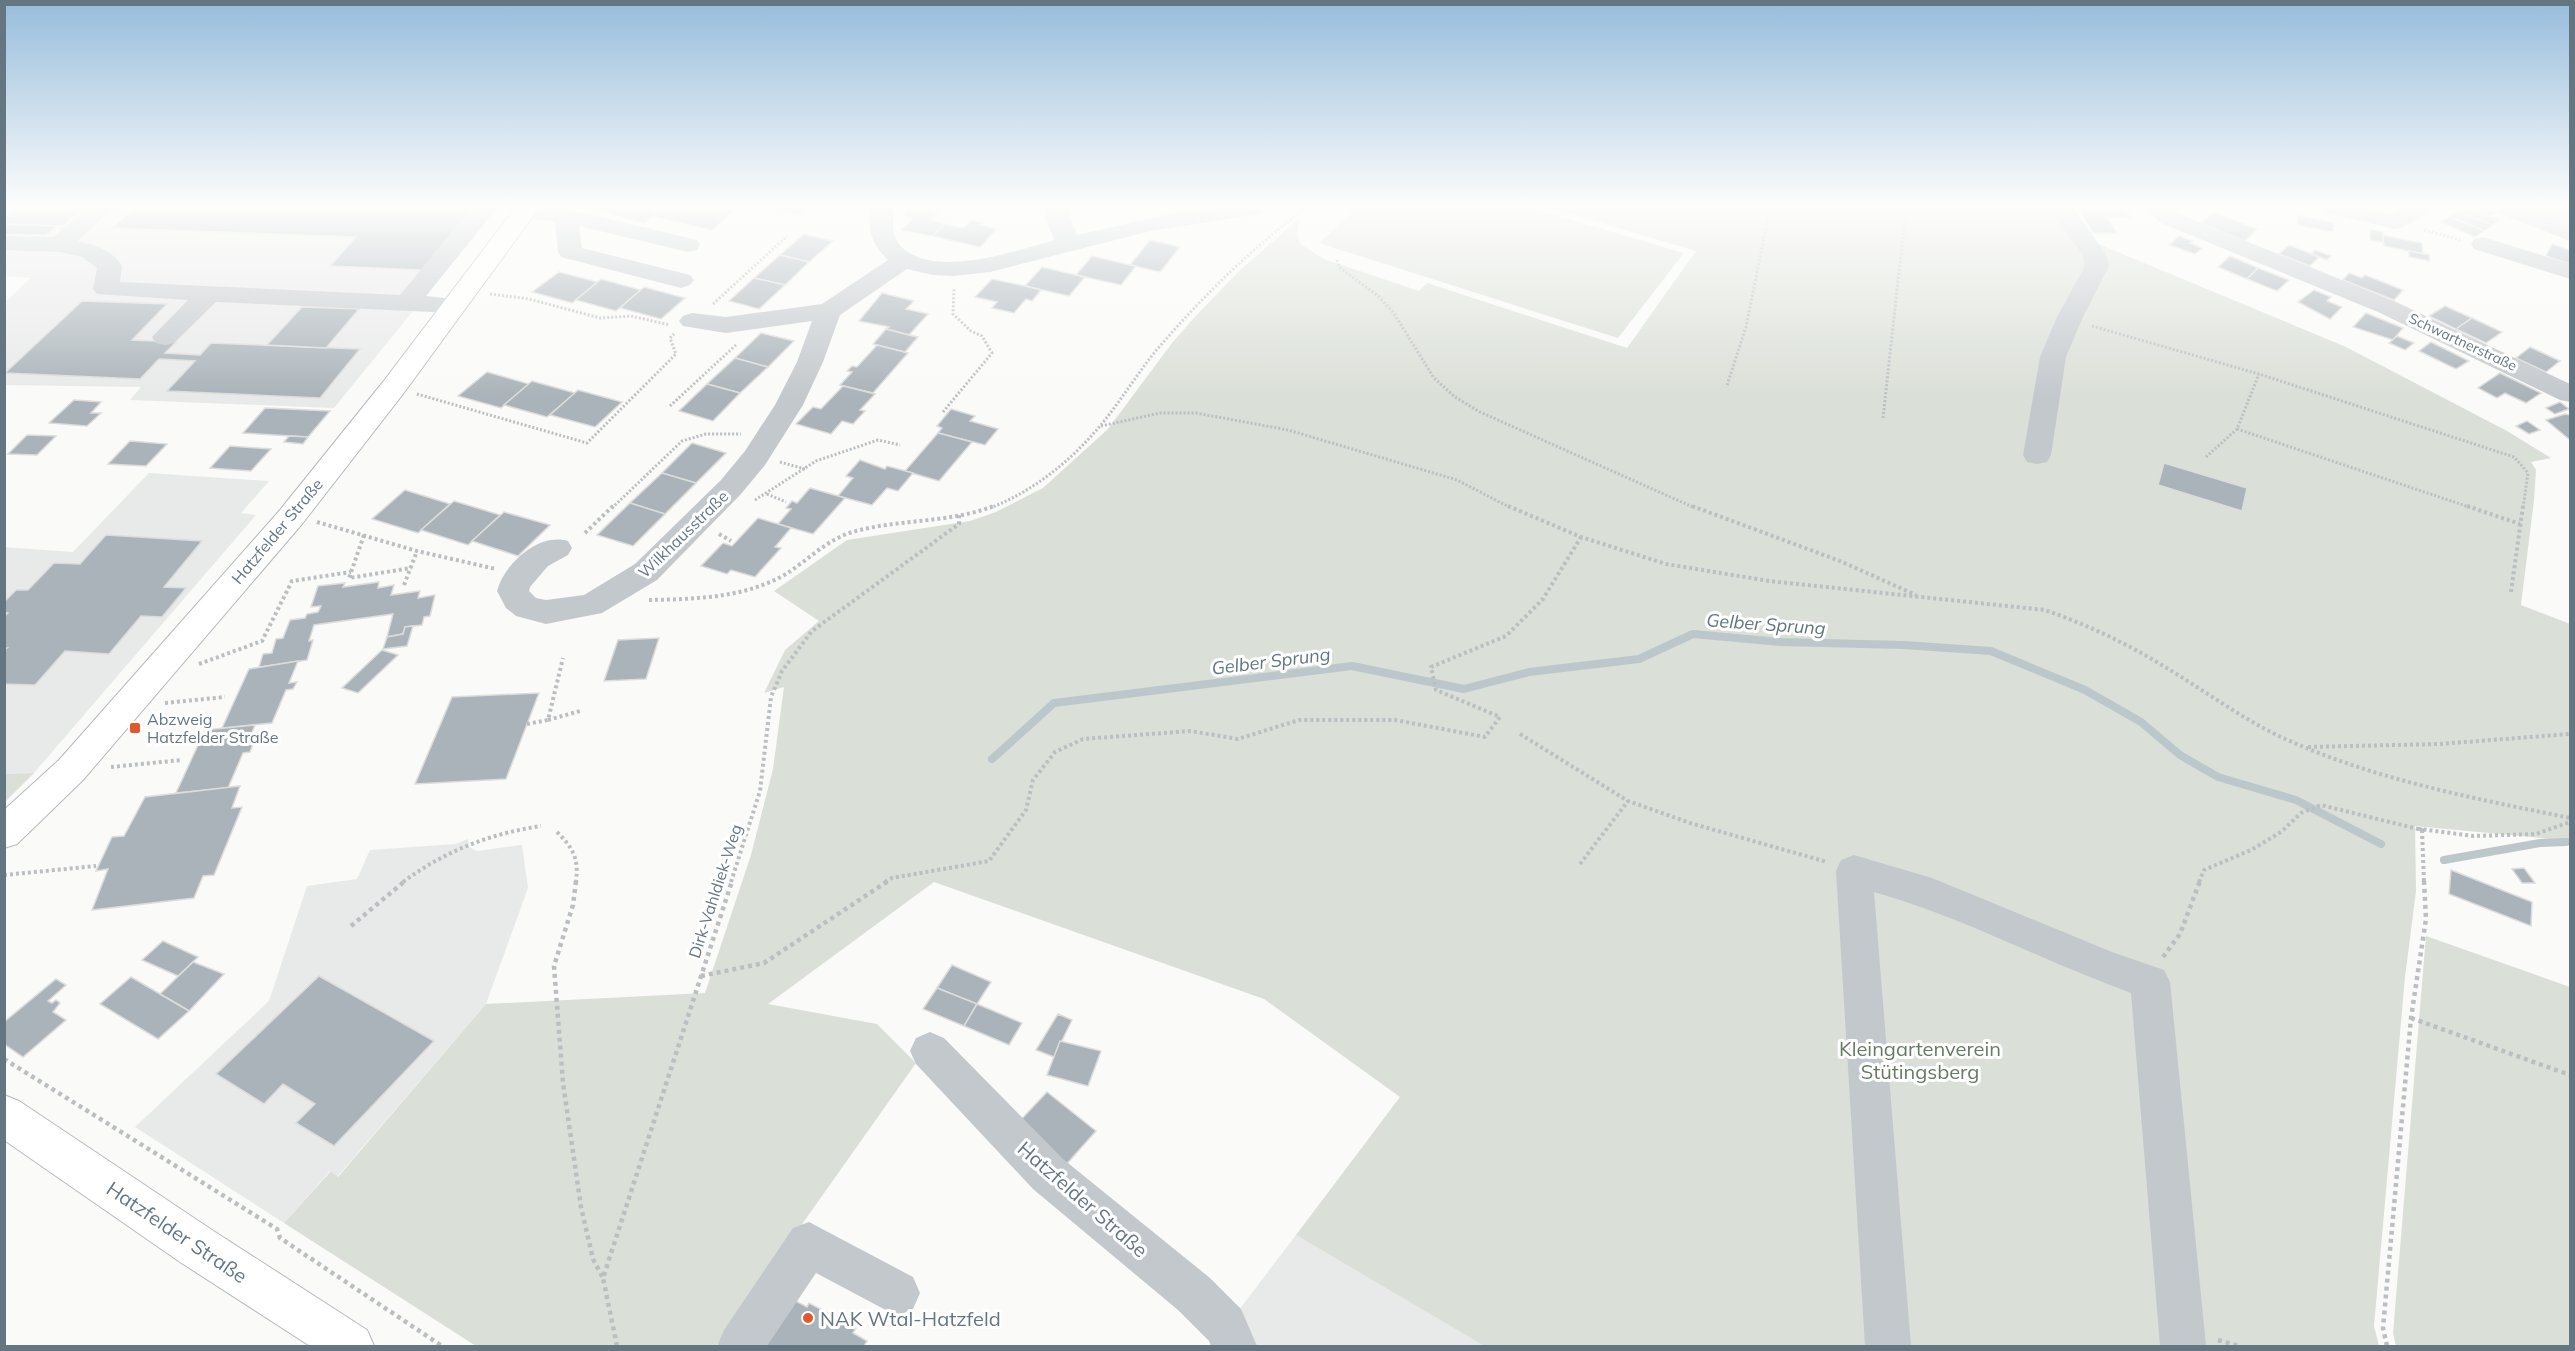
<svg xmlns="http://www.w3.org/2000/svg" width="2575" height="1351" viewBox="0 0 2575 1351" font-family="Mulish,sans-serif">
	<rect width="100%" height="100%" fill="#fafaf8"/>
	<g fill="#e8e9e9">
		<polygon points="5,208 497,208 334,408 130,400 141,387 5,385 4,303 31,278 5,276"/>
		<polygon points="149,473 269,481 241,513 256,515 34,773 5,774 4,547 73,552"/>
		<polygon points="468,839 469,847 477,851 522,845 528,888 486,1004 337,1177 330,1171 284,1223 135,1127 269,1001 307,886 357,879 370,850 455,844"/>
		<polygon points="1296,1235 1484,1346 1248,1346 1246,1334 1235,1315"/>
	</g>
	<g fill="#dadfd7">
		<polygon points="1357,208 1531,208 1684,253 1618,338 1319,243"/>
		<polygon points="1551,208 2074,208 2096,243 2346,347 2507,431 2551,458 2531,462 2536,470 2534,500 2521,605 2570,624 2570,844 2562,840 2415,826 2416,891 2405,977 2374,1326 2379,1346 1484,1346 1296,1235 1400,1097 1264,999 934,882 768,1004 877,1024 916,1063 716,1346 476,1346 284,1223 331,1171 338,1177 486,1004 705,993 751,855 773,769 784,687 764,693 785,650 819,621 774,591 847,540 970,521 996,512 1043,488 1108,429 1172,343 1194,318 1238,272 1301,217 1297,231 1300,244 1324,259 1419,291 1427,283 1627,348 1696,251"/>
		<polygon points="2526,208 2570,208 2570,226"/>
		<polygon points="34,773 5,802 5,774"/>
		<polygon points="2426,936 2570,987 2570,1346 2396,1346 2393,1333"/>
	</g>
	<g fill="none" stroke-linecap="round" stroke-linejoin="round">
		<g stroke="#bbc7cb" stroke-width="8">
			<polyline points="992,759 1054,703 1352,666 1464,689 1529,672 1639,659 1693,634 1781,642 1904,645 1991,651 2085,690 2141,722 2180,755 2218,777 2296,800 2381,844"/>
			<polyline points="2444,860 2540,843 2566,842"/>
		</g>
	</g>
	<g fill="#aab3b9" stroke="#dcdcda" stroke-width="1.5">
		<polygon points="15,208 84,208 63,226 4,224 4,217"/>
		<polygon points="134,208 472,208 422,270 330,266 356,237 112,228"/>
		<polygon points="588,208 663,208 644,223"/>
		<polygon points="663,208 737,208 712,230 653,216"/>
		<polygon points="771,208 806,208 799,215"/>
		<polygon points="910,208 942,208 930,220 945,224 932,236 902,230 913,218 902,216"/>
		<polygon points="2078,208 2125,208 2131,217 2107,217 2117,233 2093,233"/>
		<polygon points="2461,208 2471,208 2500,220 2492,225 2457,211"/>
		<polygon points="2484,208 2496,213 2491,216 2473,209"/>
		<polygon points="2457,211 2492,225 2484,231 2449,216"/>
		<polygon points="2213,212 2257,229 2245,241 2201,223"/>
		<polygon points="2298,215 2334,223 2333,232 2297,225"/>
		<polygon points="2449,216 2484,231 2475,237 2441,222"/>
		<polygon points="971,220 983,223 980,225 997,229 980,247 932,236 945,224 964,228"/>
		<polygon points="4,224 57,226 46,235 4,234"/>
		<polygon points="2370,229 2383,232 2384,242 2370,240"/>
		<polygon points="804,234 833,241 809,262 780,255"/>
		<polygon points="2383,235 2422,243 2423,254 2384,246"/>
		<polygon points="2179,236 2193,241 2190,243 2202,248 2195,254 2169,245"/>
		<polygon points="1150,240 1180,247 1160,272 1130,265"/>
		<polygon points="2552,244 2570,250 2570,264 2546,256"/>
		<polygon points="2289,245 2312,254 2319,257 2310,266 2279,254"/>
		<polygon points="2315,250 2331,256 2327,260 2312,254"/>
		<polygon points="2409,251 2429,255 2430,261 2409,257"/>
		<polygon points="780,255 809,262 785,285 754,278"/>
		<polygon points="1092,256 1130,265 1136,266 1121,285 1076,275"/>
		<polygon points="2230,256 2258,268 2247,279 2218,267"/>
		<polygon points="1042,267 1076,275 1085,277 1069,296 1025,286"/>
		<polygon points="2258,268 2289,280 2277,291 2247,279"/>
		<polygon points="559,272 598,282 572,303 532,292"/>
		<polygon points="2349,273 2362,278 2365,275 2403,290 2394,300 2343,280"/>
		<polygon points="754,278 785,285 759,309 729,301"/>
		<polygon points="601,279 641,290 616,311 576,300"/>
		<polygon points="992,279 1025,286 1041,290 1032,301 1026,299 1014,313 992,308 997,302 975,297"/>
		<polygon points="644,287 685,298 661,319 620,308"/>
		<polygon points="2314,290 2331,297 2327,301 2342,307 2330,319 2298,302"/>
		<polygon points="882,293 914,301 906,309 928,314 909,335 886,329 889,327 859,321"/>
		<polygon points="82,301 167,304 132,340 176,342 165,353 200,355 211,343 360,349 320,398 167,391 195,361 159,359 140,379 5,373"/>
		<polygon points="2445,306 2472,318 2456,329 2429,316"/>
		<polygon points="302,307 359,309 326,348 267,345"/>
		<polygon points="2366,313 2403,328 2393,340 2353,327"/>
		<polygon points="2472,318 2502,332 2486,343 2456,329"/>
		<polygon points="886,329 909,335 918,337 905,352 873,344"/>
		<polygon points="761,333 794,341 768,367 735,358"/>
		<polygon points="2397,336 2414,343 2405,350 2389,343"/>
		<polygon points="2431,342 2469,361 2456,369 2419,351"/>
		<polygon points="877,345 908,353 873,393 840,385 852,372 847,371 852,366 857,367"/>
		<polygon points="2530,347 2560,361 2546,372 2516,358"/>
		<polygon points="735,358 768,367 740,393 707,384"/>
		<polygon points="487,372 529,384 501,408 458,396"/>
		<polygon points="2500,373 2541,393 2526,403 2505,393 2497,398 2478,388"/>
		<polygon points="532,381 575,393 547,417 504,405"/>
		<polygon points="707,384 740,393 713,421 679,411"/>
		<polygon points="843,386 875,394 860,410 865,411 853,424 842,421 831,434 796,424 813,407 821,409"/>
		<polygon points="578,390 622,402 595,427 550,415"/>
		<polygon points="74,400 101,402 91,413 101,413 87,426 49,423"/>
		<polygon points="2560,402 2569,409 2555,414 2546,408"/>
		<polygon points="265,408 330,411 308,437 243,433"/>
		<polygon points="951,409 975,416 970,421 998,429 985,445 938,433 942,428 937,426"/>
		<polygon points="2565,414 2570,415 2570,440 2546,420"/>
		<polygon points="2527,421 2540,430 2529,434 2516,426"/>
		<polygon points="938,433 972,442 939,481 905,471"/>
		<polygon points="27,435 56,436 37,455 8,454"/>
		<polygon points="289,436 308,437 303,444 284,442"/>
		<polygon points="130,441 167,444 146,466 108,464"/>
		<polygon points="692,443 726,453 696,483 662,473"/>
		<polygon points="230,446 271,449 251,471 210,468"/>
		<polygon points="860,460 885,469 887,466 913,473 898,491 887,488 872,505 838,496 853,478 846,476"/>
		<polygon points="2164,463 2247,488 2242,511 2158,485"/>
		<polygon points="662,473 696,483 665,514 630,503"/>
		<polygon points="810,488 845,498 813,534 778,524 791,509 786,508 792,501 797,503"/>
		<polygon points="405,490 450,504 418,533 372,519"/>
		<polygon points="454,501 500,515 468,545 421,530"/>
		<polygon points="630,503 665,514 633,546 597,535"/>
		<polygon points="504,512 550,525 518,556 472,541"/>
		<polygon points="758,518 791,528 775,547 781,548 755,577 731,570 727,574 701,566 723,543 732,546"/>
		<polygon points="106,535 202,541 164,587 186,588 162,617 141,616 109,654 65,651 35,685 4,684 4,650 7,648 4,648 4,616 8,613 4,612 4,602 16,590 28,590 54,563 80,564"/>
		<polygon points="379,582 378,588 394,585 391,595 420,591 418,598 435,595 430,616 424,617 422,625 405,627 403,634 387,637 393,614 314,625 309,641 313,640 307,660 259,667 263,654 272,653 276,639 283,638 290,620 305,618 307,614 318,612 321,606 311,607 318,586 345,583 343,587"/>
		<polygon points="413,626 407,646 383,649 387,637 403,634 405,627"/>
		<polygon points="659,638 646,679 604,681 618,640"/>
		<polygon points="382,650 398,655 358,693 342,688"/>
		<polygon points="298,661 289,683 297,682 293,689 286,690 272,723 222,728 249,669"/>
		<polygon points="539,693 506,779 415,784 452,697"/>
		<polygon points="255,725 247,745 253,744 250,752 243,753 228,788 176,793 205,730"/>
		<polygon points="240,786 232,808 242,807 214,875 203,876 194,898 92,910 108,869 96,871 112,837 124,836 145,797"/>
		<polygon points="2524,868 2535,883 2522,883 2512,869"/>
		<polygon points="2451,870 2532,902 2531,926 2449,894"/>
		<polygon points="163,941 198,957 178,976 142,960"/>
		<polygon points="193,962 224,974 189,1011 160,994"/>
		<polygon points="952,965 991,982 977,1004 937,988"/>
		<polygon points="319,976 434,1041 334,1146 296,1123 315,1104 283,1084 264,1104 216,1074"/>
		<polygon points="131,977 189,1011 158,1039 100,1004"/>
		<polygon points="56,979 66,985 48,1001 52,1003 56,1000 60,1003 53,1012 66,1020 23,1057 4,1044 4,1022"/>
		<polygon points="937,988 977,1004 964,1026 923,1009"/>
		<polygon points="977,1004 1022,1023 1009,1045 964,1026"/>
		<polygon points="1058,1014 1072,1020 1054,1057 1036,1050"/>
		<polygon points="1060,1041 1101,1051 1088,1086 1047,1075"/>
		<polygon points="1047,1092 1096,1131 1063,1168 1014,1127"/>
		<polygon points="792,1299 807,1307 809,1303 856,1328 853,1333 867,1341 864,1346 759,1346"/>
	</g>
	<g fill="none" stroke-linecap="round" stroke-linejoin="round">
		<defs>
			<g id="major">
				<polygon points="515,208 539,208 403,394 302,524 83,780 17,844 4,848 4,810 59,760 280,510 383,382"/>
				<polygon points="4,1095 19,1101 212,1230 367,1330 374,1346 310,1346 180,1262 4,1140"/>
			</g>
		</defs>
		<use href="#major" stroke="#b5babe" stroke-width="2"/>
		<g stroke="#bbbfc2" stroke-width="3" stroke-dasharray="2 2" stroke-linecap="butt">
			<polyline points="2424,230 2460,240"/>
			<polyline points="1337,260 1339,267 1378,296 1393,312 1434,378 1455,397 1480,412 1695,508"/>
			<polyline points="490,294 529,299 600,318 631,316 670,325"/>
			<polyline points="713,304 787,236"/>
			<polyline points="2092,326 2259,374 2514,457 2528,473 2523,508"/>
			<polyline points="1727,385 1746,327 1770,208"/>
			<polyline points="417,394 587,443 676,354 670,338 674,334"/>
			<polyline points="670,406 737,344"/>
			<polyline points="943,412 992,353 982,336 971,331 953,314 954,289"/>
			<polyline points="1883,418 1906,208"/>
			<polyline points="1101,426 1160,413 1196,413 1288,430 1457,480 1511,508"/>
			<polyline points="2237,429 2472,508"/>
			<polyline points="2206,457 2237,429 2259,374"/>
			<polyline points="780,462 805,469"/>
			<polyline points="767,494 786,502"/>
			<polyline points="755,500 816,461 878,440 900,445"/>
			<polyline points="612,508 682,441 706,434 741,434"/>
			<path d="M 990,508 C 1037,490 1078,455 1108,416 C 1126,393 1141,368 1160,346 C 1204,295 1252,248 1306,208"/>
		</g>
		<g stroke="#bbbfc2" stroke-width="4" stroke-dasharray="3 3" stroke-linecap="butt">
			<path d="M 1508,506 L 1581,537 L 1666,564 L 1769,581 L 2045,610 C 2085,624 2124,642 2160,664 C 2201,688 2239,717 2281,737 C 2372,779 2472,798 2570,818"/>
			<polyline points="1692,506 1840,561 1916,595"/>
			<polyline points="2467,506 2520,524"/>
			<polyline points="317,522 417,551 496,569"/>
			<polyline points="585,533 613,506"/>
			<polyline points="719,534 731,541"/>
			<polyline points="364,535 349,578 411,568"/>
			<polyline points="404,585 417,551"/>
			<polyline points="2511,592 2523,506"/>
			<path d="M 649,600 C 696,599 745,598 786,574 C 808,560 830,537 856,531 C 901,519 950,523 994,506"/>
			<polyline points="199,664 262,641 292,581 351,572"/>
			<polyline points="165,703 225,697"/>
			<polyline points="548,720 580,711"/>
			<polyline points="527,724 548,720 563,658"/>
			<polyline points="1520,734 1628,801 1690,823 1827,862"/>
			<polyline points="2308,747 2439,744 2570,734"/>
			<polyline points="111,767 182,760"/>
			<polyline points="2422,830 2424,882"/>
			<path d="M 557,832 C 573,848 579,858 576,882"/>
			<polyline points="1580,864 1628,801"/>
			<polyline points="4,875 96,866"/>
			<path d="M 403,882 C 445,851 489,834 541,826"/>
			<polyline points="731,882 760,791 771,697 782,671 812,631 959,524 959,515"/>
			<polyline points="885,882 892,878 989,861 1026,810 1033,780 1055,752 1083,739 1190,731 1238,739 1299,720 1395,720 1485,737 1500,717 1436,690 1431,667 1506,636 1543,599 1581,537"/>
			<polyline points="2199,882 2204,870 2251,850 2281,832 2301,813 2321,805 2422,830 2420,829 2473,836 2536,834 2570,822"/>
		</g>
		<g stroke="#bbbfc2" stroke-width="4.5" stroke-dasharray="4 4" stroke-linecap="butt">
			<polyline points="576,881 573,905 554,966 563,1083 581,1207 593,1259 603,1278"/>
			<polyline points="351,926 405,881"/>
			<polyline points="2163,957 2180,934 2200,881"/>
			<polyline points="701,976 764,963 888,881"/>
			<polyline points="2411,1018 2570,1075"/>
			<polyline points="4,1059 277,1229 280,1238 442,1346"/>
			<polyline points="2218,1340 2239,1346"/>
			<polyline points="617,1346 603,1278 732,881"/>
			<polyline points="2387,1346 2383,1328 2411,1018 2426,919 2424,881"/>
		</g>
		<g fill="#c3c8cc" fill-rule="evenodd">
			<path d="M 87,208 L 113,208 L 78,241 C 95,245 112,250 122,266 L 120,282 L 400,295 L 472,208 L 497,208 L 426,296 L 463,300 L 467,305 L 463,310 L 454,313 L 216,302 L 174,343 L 165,345 L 156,343 L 152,337 L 188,300 L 97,294 L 93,289 L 97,268 L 82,257 L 59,252 L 4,250 L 4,236 L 53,237 Z"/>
			<polygon points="514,208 566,209 697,240 700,245 697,250 688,252 579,226 582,248 690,275 694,280 690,285 681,288 561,257 558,252 555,222 516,216 512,211"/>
			<path d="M 870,208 L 894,208 C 893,220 891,234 899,244 C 929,281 1017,251 1054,240 L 1046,218 L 1047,208 L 1071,208 L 1070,218 L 1077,235 L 1188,210 L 1265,208 L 1261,213 L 1253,215 L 1150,231 L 990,272 L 953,276 L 933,275 L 907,269 L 840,315 L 823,362 L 803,405 L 765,465 L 741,494 L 657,580 L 602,613 L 546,624 L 516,616 L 506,608 L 497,591 C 504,564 539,532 568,541 L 572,548 L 568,555 L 548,566 L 530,587 L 529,591 L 536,598 L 546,600 L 584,595 L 635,564 L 721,480 L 745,451 L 775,405 L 797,362 L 812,321 L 726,333 L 683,326 L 679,321 L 683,316 L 692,313 L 726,317 L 822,304 L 888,260 C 870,242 869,232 870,208 Z"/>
			<polygon points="2049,208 2073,208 2106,254 2109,266 2082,319 2066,357 2051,455 2047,462 2037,464 2027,462 2023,455 2040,357 2056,319 2085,266 2082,254"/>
			<polygon points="2146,208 2172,208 2177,213 2396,302 2570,384 2570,402 2560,400 2378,312 2161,223"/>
			<path d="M 2322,208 L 2365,208 L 2391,214 L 2401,208 L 2430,208 C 2423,218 2407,226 2395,229 L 2326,213 Z"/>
			<polygon points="2495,208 2528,208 2570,226 2570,241 2499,213"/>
			<polygon points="2483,237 2570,264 2570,279 2474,249 2471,244 2474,239"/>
			<path d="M 1854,855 L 1932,878 L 2112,952 L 2164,970 L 2170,982 L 2206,1346 L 2160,1346 L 2131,993 C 2045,962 1963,917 1874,892 L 1911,1346 L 1865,1346 L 1836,871 L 1841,860 Z"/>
			<polygon points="930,1032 944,1038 1063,1159 1210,1278 1241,1309 1257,1346 1211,1346 1209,1341 1178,1310 1033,1189 916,1064 910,1051 916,1038"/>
			<polygon points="809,1222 913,1277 920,1293 913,1309 897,1316 816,1273 767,1346 717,1346 724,1330 793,1228"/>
		</g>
		<use href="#major" fill="#fff" fill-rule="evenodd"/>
	</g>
	<linearGradient id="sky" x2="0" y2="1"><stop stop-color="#96bcdc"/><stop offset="0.52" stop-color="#fdfdfc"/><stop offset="1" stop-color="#fdfdfc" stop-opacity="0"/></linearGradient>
	<rect width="2575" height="397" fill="url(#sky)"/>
	<g fill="#e4572e" stroke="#fff" stroke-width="2">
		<rect x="129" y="722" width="12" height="12" rx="3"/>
		<circle cx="808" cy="1318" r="6"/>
	</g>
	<g text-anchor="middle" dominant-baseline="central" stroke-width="6" stroke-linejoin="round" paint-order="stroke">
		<g font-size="14" fill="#657683" stroke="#fff">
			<text transform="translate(2463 342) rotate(25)">Schwartnerstraße</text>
		</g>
		<g font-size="16" fill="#657683" stroke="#fff">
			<text transform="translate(277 531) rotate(-50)">Hatzfelder Straße</text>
			<text transform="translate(683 534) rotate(-44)">Wilkhausstraße</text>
			<text transform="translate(715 891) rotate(-72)">Dirk-Vahldiek-Weg</text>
		</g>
		<g font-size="16" fill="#657683" stroke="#fff" text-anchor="start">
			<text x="147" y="719">Abzweig<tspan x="147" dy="18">Hatzfelder Straße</tspan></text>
		</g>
		<g font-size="18" font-style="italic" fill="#60757c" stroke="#fff">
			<text transform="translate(1766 624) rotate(4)">Gelber Sprung</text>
			<text transform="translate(1271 661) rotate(-7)">Gelber Sprung</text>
		</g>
		<g font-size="20" fill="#687a64" stroke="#fff">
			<text x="1920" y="1048">Kleingartenverein<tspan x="1920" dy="23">Stütingsberg</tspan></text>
		</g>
		<g font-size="20" fill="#657683" stroke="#fff">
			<text transform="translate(1083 1199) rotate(41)">Hatzfelder Straße</text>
			<text transform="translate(177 1232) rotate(34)">Hatzfelder Straße</text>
		</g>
		<g font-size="20" fill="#657683" stroke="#fff" text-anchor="start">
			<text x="820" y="1318">NAK Wtal-Hatzfeld</text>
		</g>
	</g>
	<rect width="2575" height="1351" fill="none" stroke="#657683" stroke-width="12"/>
</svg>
